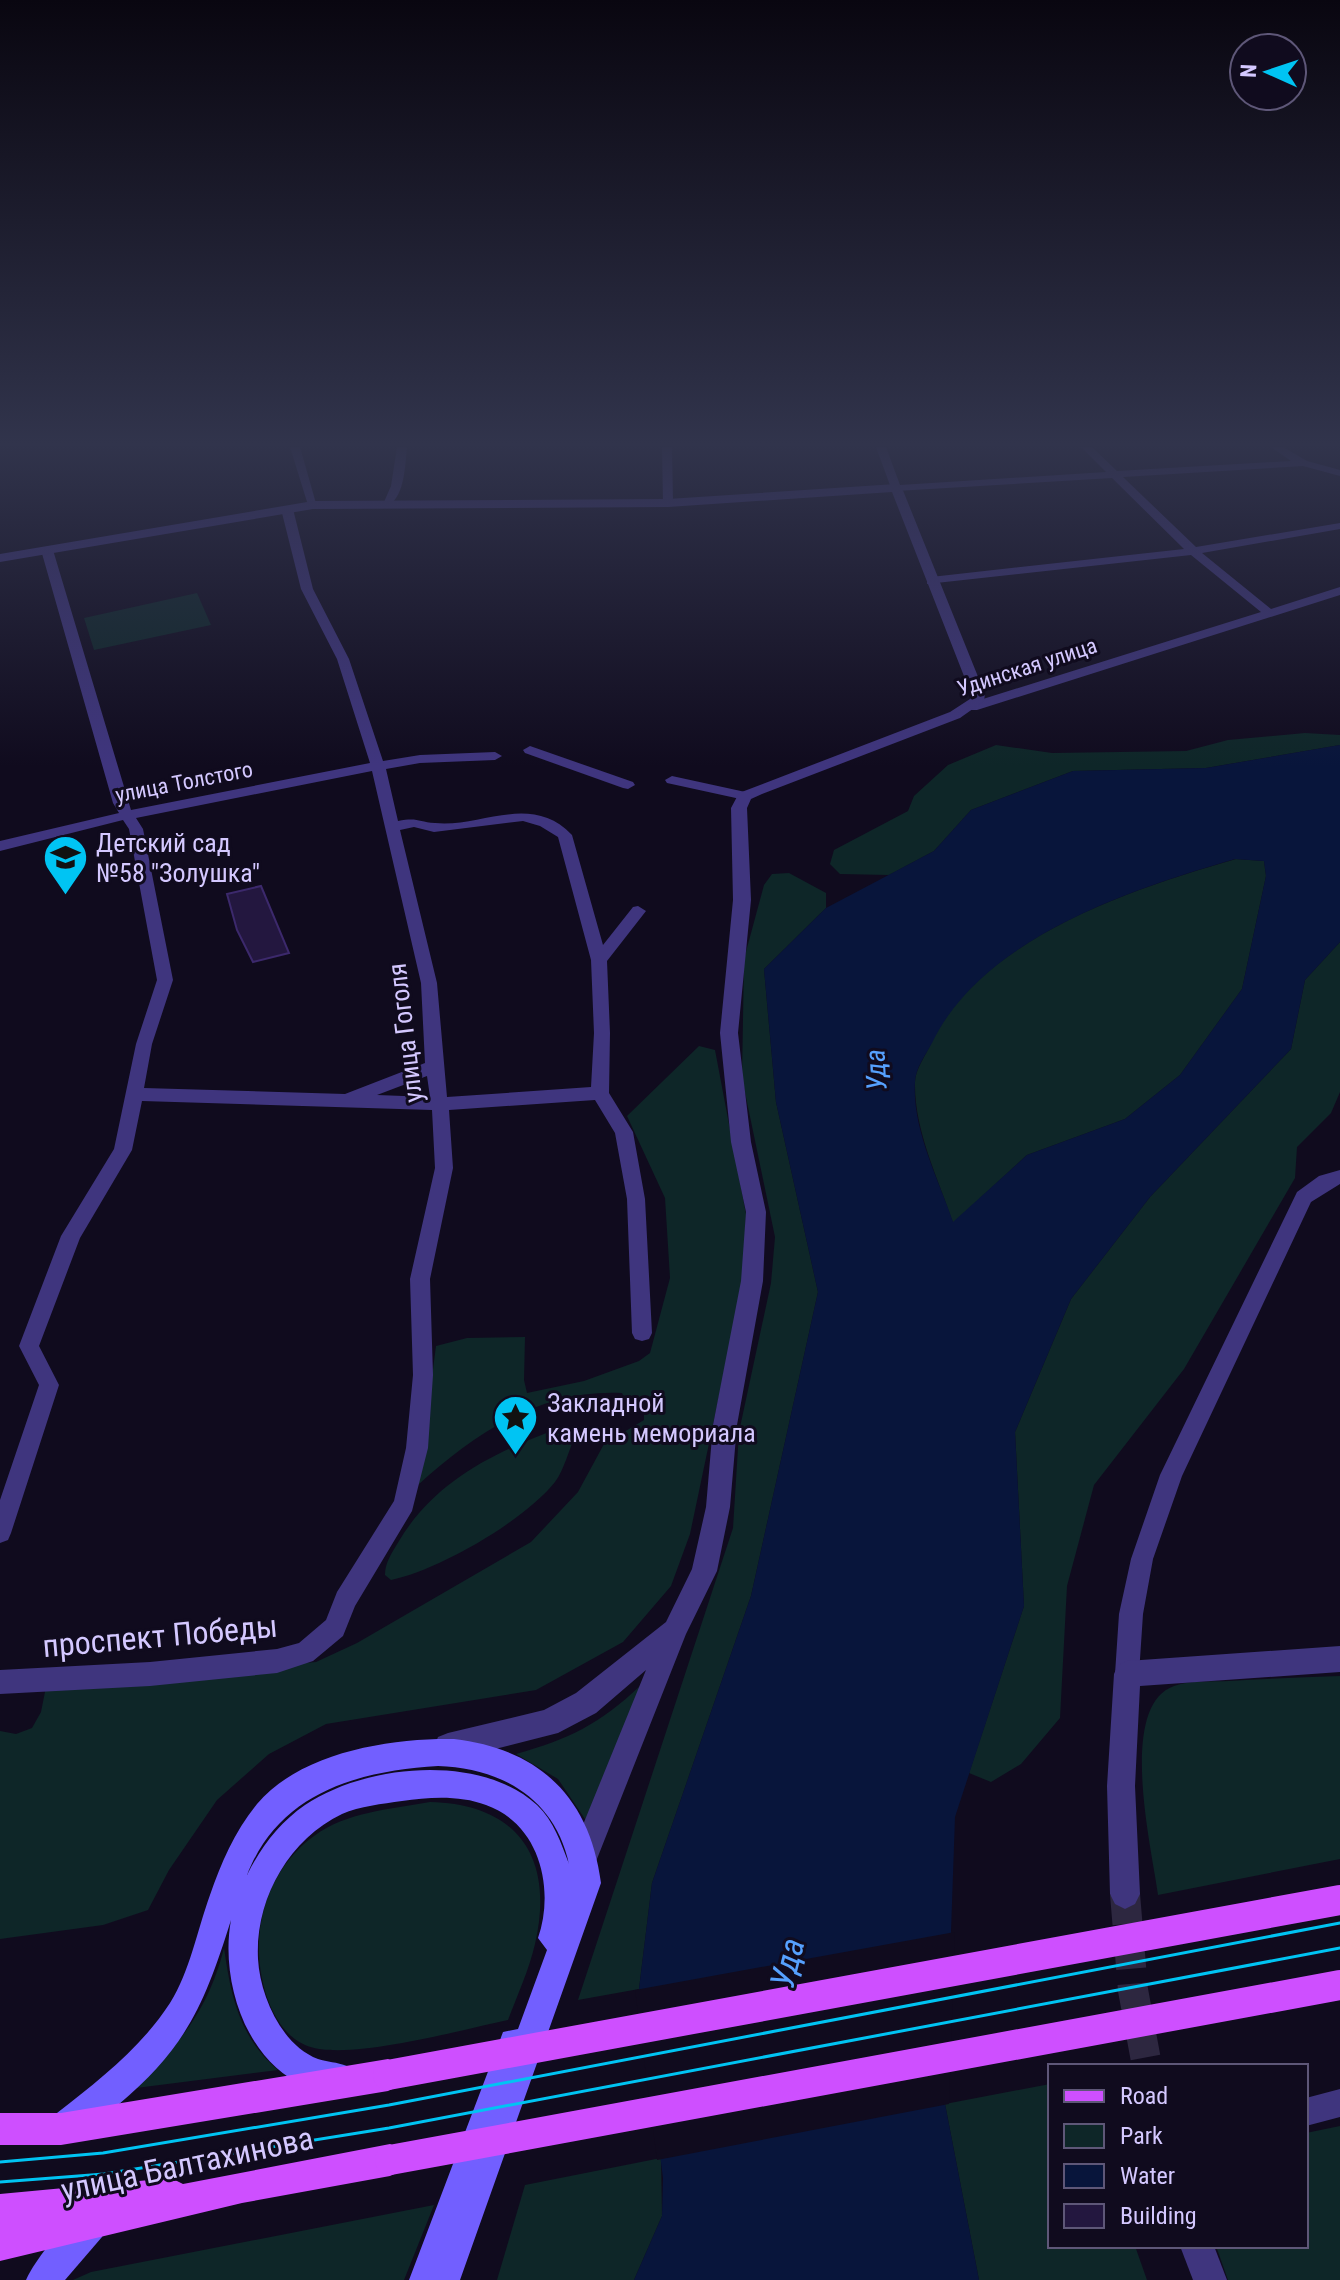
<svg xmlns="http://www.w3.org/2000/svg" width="1340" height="2280" viewBox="0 0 1340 2280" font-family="'Roboto Condensed',sans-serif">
	<rect width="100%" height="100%" fill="#100b1e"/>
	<g fill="#0e2628">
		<polygon points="197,593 211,625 94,650 84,618"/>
		<polygon points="1305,733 1340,735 1340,745 1206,768 1073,771 971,810 934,851 889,875 840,874 830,864 834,850 908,811 914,796 948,765 996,745 1052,753 1186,751 1228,740"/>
		<path d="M 1236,859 L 1264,861 L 1266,876 L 1242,989 L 1180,1075 L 1125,1119 L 1027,1155 L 953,1223 C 938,1178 914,1130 915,1082 C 915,1070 926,1055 931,1043 C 982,938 1131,889 1236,859 Z"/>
		<polygon points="789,873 826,893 826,908 764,969 776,1102 818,1292 751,1596 652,1883 639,1989 578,2000 733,1528 739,1432 771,1283 775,1237 742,1078 744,959 764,885 772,874"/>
		<polygon points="1340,942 1340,1092 1331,1113 1297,1147 1295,1178 1184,1369 1094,1485 1067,1586 1060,1718 1021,1764 991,1782 969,1773 1024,1606 1015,1432 1071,1299 1150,1197 1291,1049 1305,980"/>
		<path d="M 699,1046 L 715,1050 L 746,1214 L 744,1277 L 690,1534 L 671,1586 L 623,1642 L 536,1690 L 326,1724 L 269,1754 L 217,1800 L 169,1870 L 148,1910 L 103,1925 L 0,1939 L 0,1731 L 16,1734 L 32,1728 L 41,1712 L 46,1687 L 316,1662 L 357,1643 L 531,1542 L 578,1492 L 604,1444 L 644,1420 L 644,1402 L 626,1402 L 622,1393 C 542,1389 476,1432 418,1485 L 436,1346 L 467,1338 L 525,1337 L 524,1380 L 527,1393 L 584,1381 L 639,1361 L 650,1353 L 670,1278 L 665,1198 L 627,1116 Z"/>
		<path d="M 563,1427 L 574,1429 L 575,1436 C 569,1450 564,1470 555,1482 C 524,1521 439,1570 391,1580 L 385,1575 C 385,1562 392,1553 399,1541 C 435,1480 498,1450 563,1427 Z"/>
		<path d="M 1340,1676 L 1340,1859 L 1158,1895 C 1152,1849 1117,1706 1174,1686 C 1191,1680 1212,1682 1229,1681 C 1266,1679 1303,1677 1340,1676 Z"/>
		<path d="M 640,1686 L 587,1822 L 558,1779 L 516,1754 C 569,1739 600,1724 640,1686 Z"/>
		<path d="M 430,1802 C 518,1804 555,1858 535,1944 C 529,1970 517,1996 508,2020 C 463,2029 344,2063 305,2045 C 287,2037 277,2021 270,2005 C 246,1946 261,1874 314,1836 C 346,1812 391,1809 430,1802 Z"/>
		<path d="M 224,1948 C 231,1996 239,2037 278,2070 L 136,2088 C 180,2042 208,2011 224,1948 Z"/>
		<polygon points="1050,2084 1050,2246 1135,2246 1147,2280 979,2280 945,2104"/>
		<polygon points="1340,2126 1340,2280 1228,2280 1216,2246 1306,2246 1306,2133"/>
		<polygon points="661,2158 662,2216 634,2280 497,2280 525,2185"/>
		<polygon points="434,2205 404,2280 73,2280 91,2272"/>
	</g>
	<path fill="#08153b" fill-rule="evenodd" d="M 1340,745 L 1340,942 L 1305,980 L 1291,1049 L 1150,1197 L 1071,1299 L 1015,1432 L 1024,1606 L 955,1817 L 945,2104 L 979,2280 L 634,2280 L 662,2216 L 663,2178 L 639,1989 L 652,1883 L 751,1596 L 818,1292 L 776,1102 L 764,969 L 826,908 L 934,851 L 971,810 L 1073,771 L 1206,768 ZM 1235,859 L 1264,861 L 1266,876 L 1242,989 L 1180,1075 L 1125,1119 L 1027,1155 L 953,1222 C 938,1178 912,1129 915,1082 C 915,1069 926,1054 932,1043 C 982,938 1132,889 1235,859 Z"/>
	<polygon fill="#100b1e" points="955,1932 949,2104 657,2160 635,1990"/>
	<polygon fill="#23173f" stroke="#3c296c" stroke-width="2" points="261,886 289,953 253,962 237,930 227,894"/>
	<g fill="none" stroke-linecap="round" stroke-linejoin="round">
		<polyline stroke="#2d2740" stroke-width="30" stroke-dasharray="30 15" stroke-linecap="butt" points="1125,1894 1133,1990 1147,2066"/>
		<g fill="#3f357e" fill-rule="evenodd">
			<polygon points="290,447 300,447 317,507 308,505"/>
			<path d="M 397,447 L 407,447 C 405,465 405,495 389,505 L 384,502 L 391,486 Z"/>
			<polygon points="662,447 672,447 673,503 668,506 663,503"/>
			<polygon points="876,447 886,447 900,485 1106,472 1081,447 1092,447 1117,471 1291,461 1271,447 1283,447 1307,461 1340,470 1340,476 1303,466 1123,477 1196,547 1340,523 1340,529 1202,553 1271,609 1340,587 1340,595 977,710 967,710 967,704 1261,612 1191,555 927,584 927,578 931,577 1184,549 1112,478 896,491 891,488"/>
			<path d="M 287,506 L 293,509 L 313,589 L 349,659 L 383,761 L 420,755 L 495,752 L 502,756 L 495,760 L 420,763 L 386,769 L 398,821 C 418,817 418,822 435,823 C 480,828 531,792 572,835 L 603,945 L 633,907 L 638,906 L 646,911 L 607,961 L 610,1033 L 609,1093 L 633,1132 L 645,1199 L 652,1333 L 649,1339 L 642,1341 L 635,1339 L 632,1333 L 627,1199 L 615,1133 L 595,1100 L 449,1110 L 453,1168 L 430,1279 L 433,1375 L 428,1448 L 412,1511 L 355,1606 L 343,1636 L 313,1661 L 277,1673 L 150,1686 L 0,1694 L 0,1670 L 150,1662 L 277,1649 L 299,1643 L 326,1620 L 337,1592 L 394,1501 L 406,1448 L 413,1375 L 410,1279 L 435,1168 L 432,1110 L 142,1101 L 132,1150 L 80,1238 L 39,1346 L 59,1385 L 11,1533 L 8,1540 L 0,1543 L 0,1500 L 39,1385 L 19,1346 L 61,1236 L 114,1149 L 136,1044 L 157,980 L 129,829 L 123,820 L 0,851 L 0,841 L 119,813 L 113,803 L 41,550 L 47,547 L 53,550 L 131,810 L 370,763 L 337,659 L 301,589 L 281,509 ZM 372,771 L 421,983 L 425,1063 L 345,1094 L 144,1088 L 152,1044 L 173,980 L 143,829 L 136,818 ZM 523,821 L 540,826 L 558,837 L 591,960 L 594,1033 L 591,1087 L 447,1097 L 437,983 L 400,830 L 414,827 L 434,832 ZM 427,1076 L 430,1097 L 377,1095 Z"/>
			<polygon points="530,746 633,782 635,785 628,789 623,788 525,753 523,750"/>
			<polygon points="672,776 750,793 752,796 745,800 667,783 665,780"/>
			<polygon points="1340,1170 1340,1184 1311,1202 1182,1476 1153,1559 1143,1614 1139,1674 1135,1682 1127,1686 1119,1682 1115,1674 1119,1614 1131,1559 1160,1475 1297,1192 1319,1176"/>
			<polygon points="1340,2089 1340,2117 1306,2126 1306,2098"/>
		</g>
		<g fill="#3f357e" fill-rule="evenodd">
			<polygon points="896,484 902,488 985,694 984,701 960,718 762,794 751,799 747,808 751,900 738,1033 751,1142 766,1212 763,1281 737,1425 730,1507 717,1571 686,1634 591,1874 581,1878 571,1874 567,1864 646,1670 596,1713 558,1733 448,1761 438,1757 434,1747 438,1737 448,1733 544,1710 576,1693 666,1622 692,1569 706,1507 713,1425 741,1281 746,1212 731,1142 720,1033 733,900 731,808 739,793 950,712 970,699 971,694 892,492 668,507 313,509 0,562 0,554 313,501 668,499"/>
			<polygon points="1340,1646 1340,1672 1140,1686 1135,1786 1140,1894 1135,1904 1125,1909 1115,1904 1110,1894 1107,1786 1114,1674 1118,1665 1127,1661"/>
			<polygon points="1180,2246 1214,2246 1227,2280 1193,2280"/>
		</g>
		<g fill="#725fff" fill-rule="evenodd">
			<path d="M 454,1739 C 539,1749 590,1797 601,1883 L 460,2280 L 409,2280 L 503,2032 L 518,2029 L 547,1950 L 538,1938 C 555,1889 540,1824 486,1805 C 460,1795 429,1797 402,1801 C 382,1804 360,1806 342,1814 C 288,1840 255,1900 258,1959 C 260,1995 281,2045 318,2059 C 327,2062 337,2062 347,2066 L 352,2077 L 347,2088 C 332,2094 320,2092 305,2086 C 245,2061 220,1979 231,1920 C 205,2003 187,2047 118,2105 C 102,2118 87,2132 68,2140 L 57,2135 L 52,2124 L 57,2113 C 98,2081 141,2048 170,2003 C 190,1971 197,1931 210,1895 C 221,1863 235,1831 257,1804 C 301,1752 390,1738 454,1739 ZM 438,1766 C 502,1768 555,1799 569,1864 C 561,1843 554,1821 537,1805 C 480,1753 366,1764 305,1805 C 279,1823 261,1847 247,1875 C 279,1793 357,1771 438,1766 Z"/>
			<path d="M 90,2208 L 102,2213 L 107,2225 L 102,2237 L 65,2280 L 26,2280 C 35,2259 69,2217 90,2208 Z"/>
		</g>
		<g fill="#ce4fff" fill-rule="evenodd">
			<polygon points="388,2059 399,2064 404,2075 399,2086 388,2091 61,2145 0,2145 0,2113 61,2113"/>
			<polygon points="390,2144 401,2149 406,2160 401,2171 390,2176 242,2203 0,2261 0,2194 171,2178 183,2184"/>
		</g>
		<g stroke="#00c4f3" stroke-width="3">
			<polyline points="0,2162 103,2153 389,2105 1340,1923"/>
			<polyline points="0,2182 104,2174 389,2128 1340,1948"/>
		</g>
		<g stroke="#ce4fff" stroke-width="30">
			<polyline points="388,2075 1340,1900"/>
			<polyline points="390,2160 1340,1985"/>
		</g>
	</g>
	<linearGradient id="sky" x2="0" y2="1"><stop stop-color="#090610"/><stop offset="0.58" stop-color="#31344c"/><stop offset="1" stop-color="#31344c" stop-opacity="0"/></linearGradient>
	<rect width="1340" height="766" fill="url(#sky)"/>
	<defs>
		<symbol id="school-pin" viewBox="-11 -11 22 30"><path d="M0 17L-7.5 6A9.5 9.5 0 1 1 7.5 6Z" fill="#00c4f3" stroke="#100b1e"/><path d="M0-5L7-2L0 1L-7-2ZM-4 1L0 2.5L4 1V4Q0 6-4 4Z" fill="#111"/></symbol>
		<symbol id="sight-pin" viewBox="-11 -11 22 30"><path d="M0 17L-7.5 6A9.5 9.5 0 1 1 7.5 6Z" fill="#00c4f3" stroke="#100b1e"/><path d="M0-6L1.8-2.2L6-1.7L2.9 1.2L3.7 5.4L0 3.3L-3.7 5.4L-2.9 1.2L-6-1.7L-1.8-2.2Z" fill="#111"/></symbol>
	</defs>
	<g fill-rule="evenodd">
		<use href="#school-pin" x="40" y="832" width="51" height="69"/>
		<use href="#sight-pin" x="490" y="1392" width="51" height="69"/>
	</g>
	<g text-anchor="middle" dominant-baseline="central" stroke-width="6" stroke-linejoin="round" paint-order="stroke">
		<g font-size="22" fill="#d4c8ff" stroke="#100b1e">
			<text transform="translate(1027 667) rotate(-18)">Удинская улица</text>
			<text transform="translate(184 782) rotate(-11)">улица Толстого</text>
		</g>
		<g font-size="26" fill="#d4c8ff" stroke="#100b1e" text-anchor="start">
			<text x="96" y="843">Детский сад<tspan x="96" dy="30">№58 "Золушка"</tspan></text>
			<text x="547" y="1403">Закладной<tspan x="547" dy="30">камень мемориала</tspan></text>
		</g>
		<g font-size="26" fill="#d4c8ff" stroke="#100b1e">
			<text transform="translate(405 1033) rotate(-97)">улица Гоголя</text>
		</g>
		<g font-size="28" font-style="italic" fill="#56a1ff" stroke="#100b1e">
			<text transform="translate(876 1070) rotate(-93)">Уда</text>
		</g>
		<g font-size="32" fill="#d4c8ff" stroke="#100b1e">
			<text transform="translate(160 1636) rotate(-5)">проспект Победы</text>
			<text transform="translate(187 2164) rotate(-12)">улица Балтахинова</text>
		</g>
		<g font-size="34" font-style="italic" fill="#56a1ff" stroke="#100b1e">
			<text transform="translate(787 1963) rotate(-76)">Уда</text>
		</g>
	</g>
	<rect x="1048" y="2064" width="260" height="184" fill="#100b1e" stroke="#5e5778" stroke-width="2"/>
	<rect x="1064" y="2090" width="40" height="12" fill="#ce4fff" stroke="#5e5778" stroke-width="2"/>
	<text x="1120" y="2104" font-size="24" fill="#d4c8ff">Road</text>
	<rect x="1064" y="2124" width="40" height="24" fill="#0e2628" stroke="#5e5778" stroke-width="2"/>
	<text x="1120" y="2144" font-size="24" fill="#d4c8ff">Park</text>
	<rect x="1064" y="2164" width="40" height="24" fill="#08153b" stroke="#5e5778" stroke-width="2"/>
	<text x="1120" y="2184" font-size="24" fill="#d4c8ff">Water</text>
	<rect x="1064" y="2204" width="40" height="24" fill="#23173f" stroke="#5e5778" stroke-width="2"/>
	<text x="1120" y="2224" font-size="24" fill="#d4c8ff">Building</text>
	<g transform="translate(1268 72) rotate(273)"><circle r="38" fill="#100b1e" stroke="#5e5778" stroke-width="2"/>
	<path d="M0-6L14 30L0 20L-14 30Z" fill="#00c4f3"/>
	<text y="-12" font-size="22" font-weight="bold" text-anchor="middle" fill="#d4c8ff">N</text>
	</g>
</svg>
